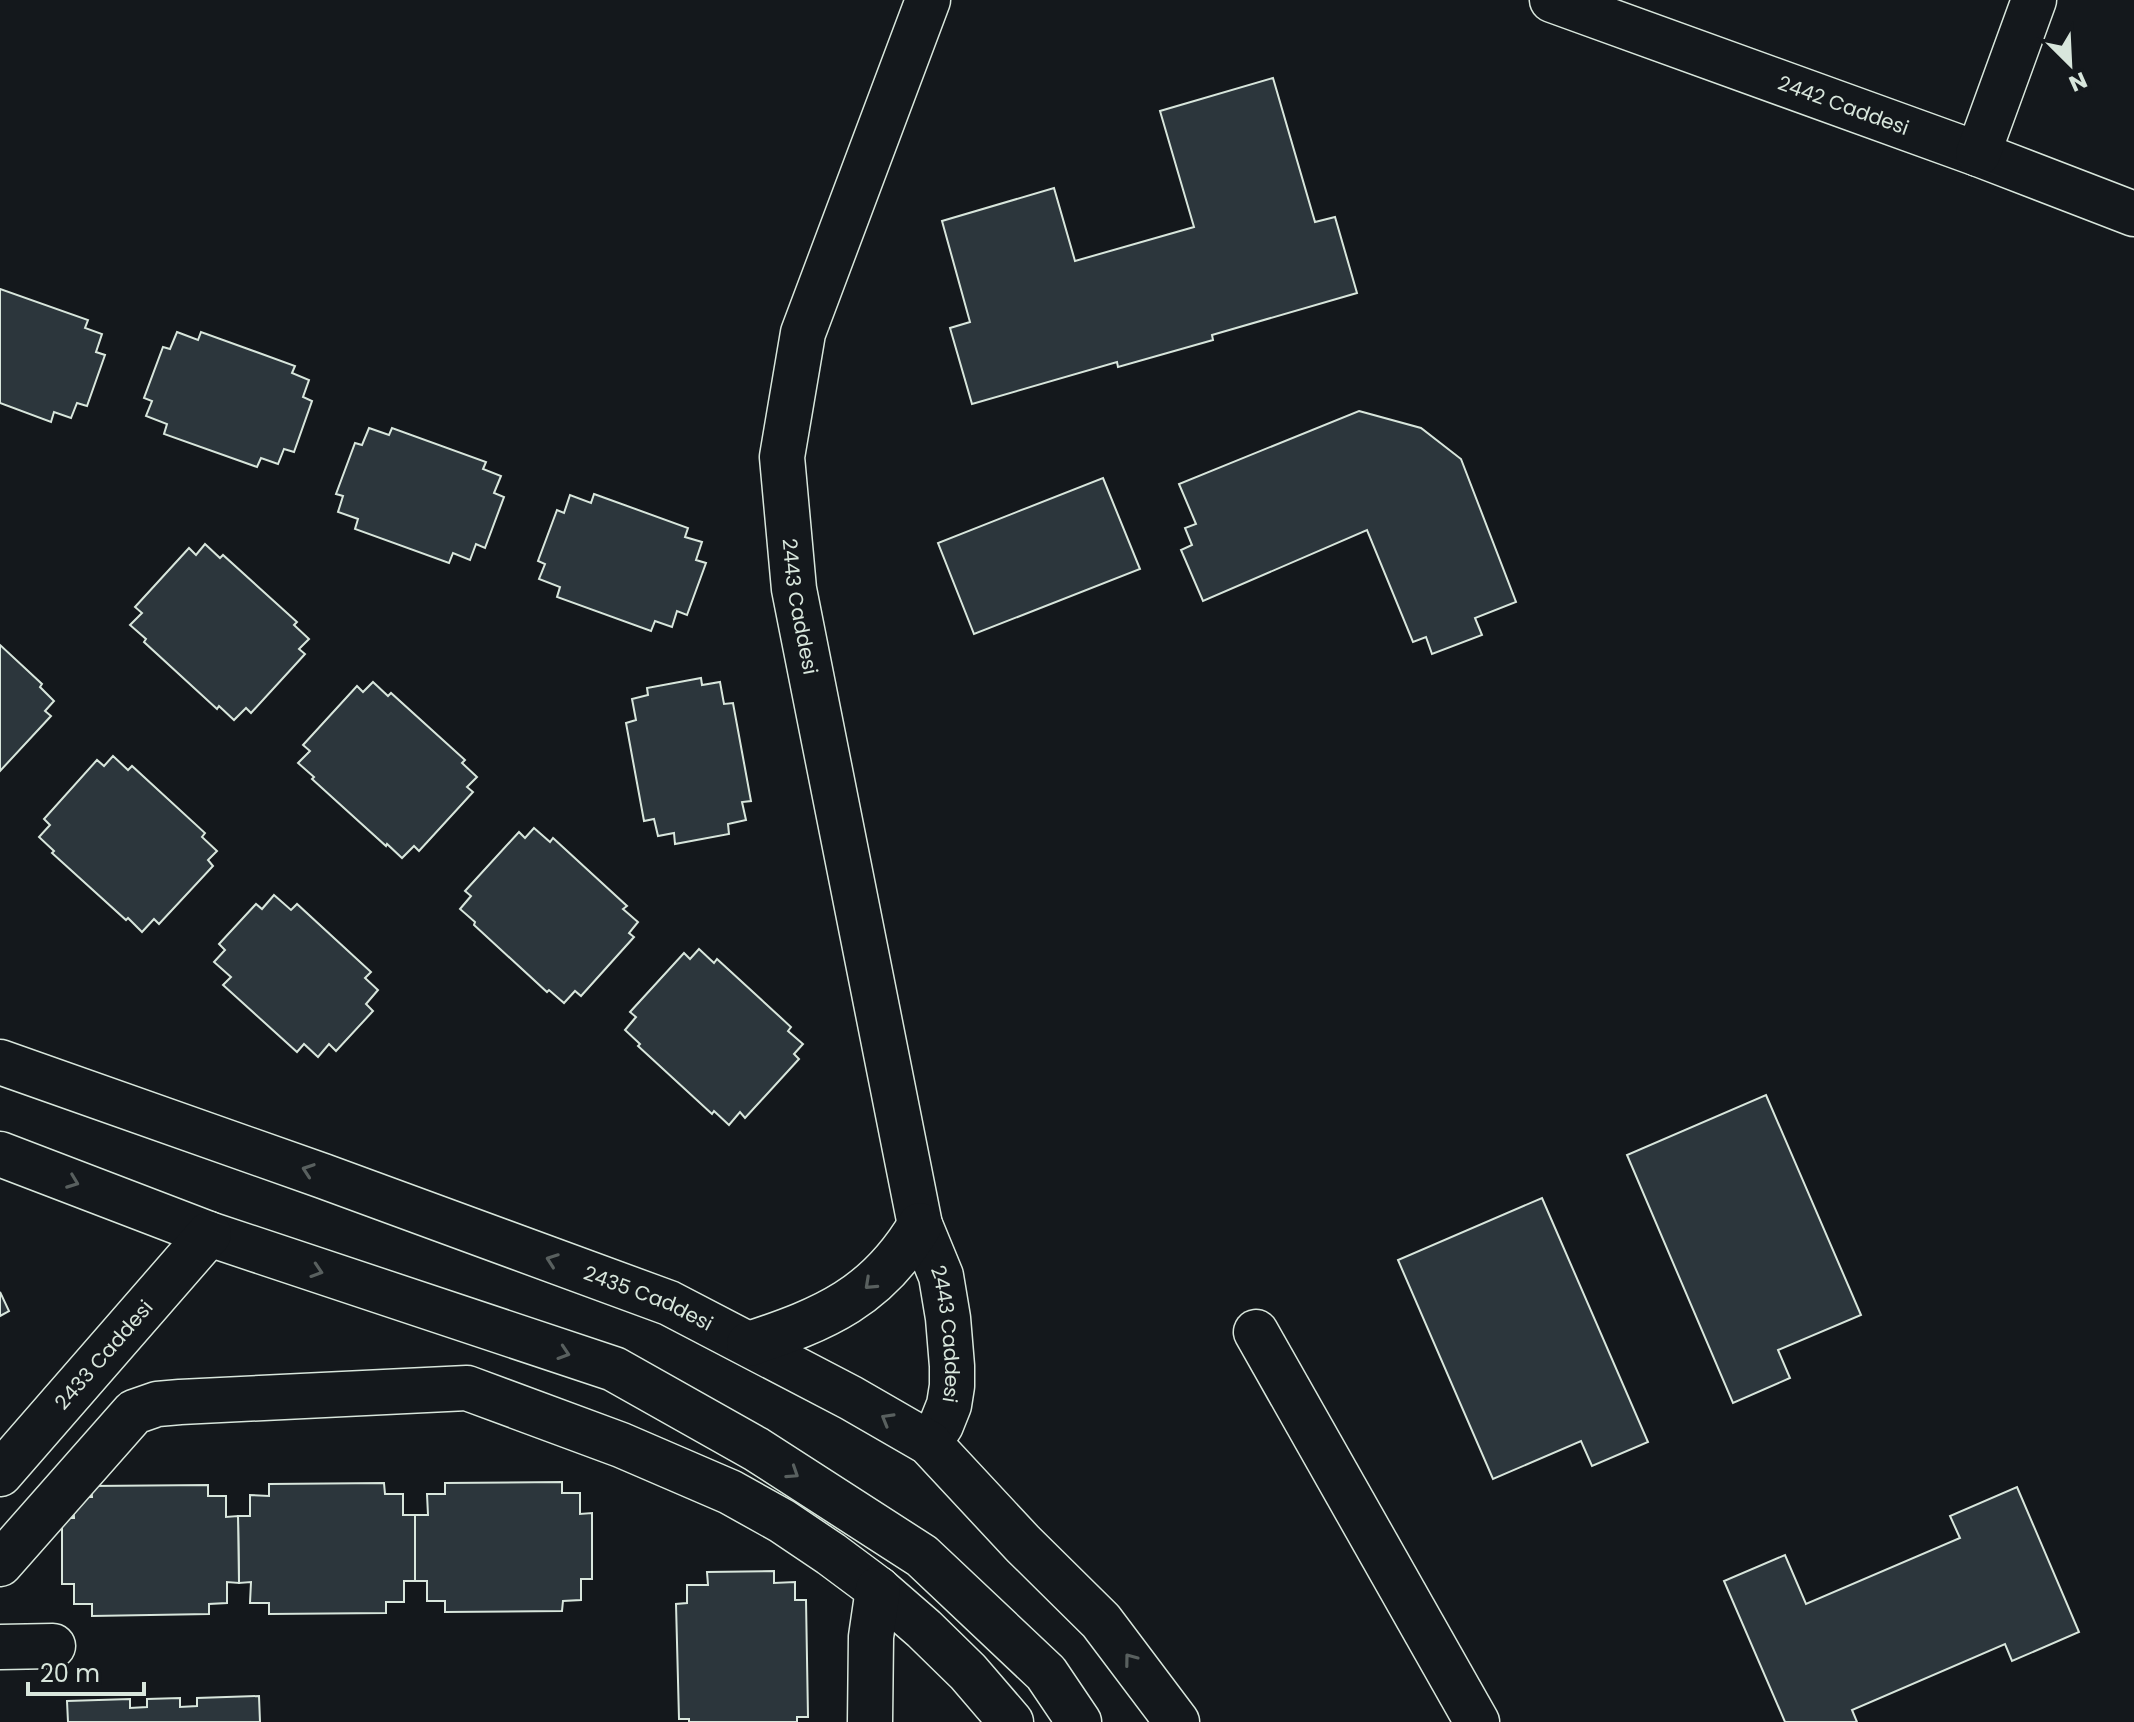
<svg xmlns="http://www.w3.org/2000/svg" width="2134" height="1722" viewBox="0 0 2134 1722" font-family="Poppins,sans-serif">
	<rect width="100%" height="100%" fill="#14181c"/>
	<g fill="#2c363c" stroke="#d8e6dc" stroke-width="2">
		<polygon points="1273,78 1315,222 1335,217 1357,293 1212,335 1213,340 1118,367 1117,362 972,404 950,328 970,322 942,221 1054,188 1075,261 1194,227 1160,111"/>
		<polygon points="0,289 88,320 85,328 102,334 96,352 105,355 87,406 77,403 71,418 54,412 51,422 0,403"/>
		<polygon points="177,332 198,340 201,332 295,366 292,373 309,380 303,397 312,401 294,452 284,449 278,464 261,458 257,467 164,434 167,424 146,416 152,401 144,398 163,347 170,349"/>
		<polygon points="1359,411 1421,428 1461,459 1516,602 1475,618 1482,635 1432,654 1426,637 1413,642 1367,530 1203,601 1181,550 1192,545 1185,528 1196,524 1179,484"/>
		<polygon points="369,428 389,435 392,428 486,462 483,469 501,476 494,493 504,497 485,548 476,544 470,560 453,553 449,563 355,529 358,519 338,512 343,496 336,494 355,443 362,445"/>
		<polygon points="1103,478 1140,569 974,634 938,543"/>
		<polygon points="594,494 688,528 685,537 702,542 696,560 706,563 687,615 677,611 672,627 655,621 651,631 557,597 560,587 539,579 545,564 538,561 557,510 564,513 570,495 591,503"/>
		<polygon points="205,544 220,558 223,555 297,622 294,625 309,639 299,649 305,654 251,713 246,708 234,720 219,706 217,709 144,642 146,639 130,625 142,613 135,607 189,548 196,555"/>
		<polygon points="0,645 42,684 40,687 54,701 45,711 51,716 0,771"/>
		<polygon points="701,678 702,685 720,682 724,704 733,703 751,801 742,802 746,820 728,824 729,834 675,844 674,833 658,836 654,819 644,821 626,723 636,720 632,699 648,695 647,688"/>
		<polygon points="373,682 388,696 391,693 465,760 462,763 477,777 467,787 473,792 419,851 414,846 402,858 387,844 386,846 312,779 314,777 298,763 310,751 303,745 357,686 363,692"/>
		<polygon points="113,756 128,770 132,766 205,833 202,837 217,851 208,860 213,866 159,924 154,919 142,932 128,918 126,920 52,853 54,851 39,837 50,825 44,819 97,760 104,766"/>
		<polygon points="534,828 550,842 553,838 627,906 623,909 638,922 629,933 634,937 581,996 575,991 564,1003 549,990 547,992 474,925 475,922 460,909 471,896 465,891 519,832 525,838"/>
		<polygon points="274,895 291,910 297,904 371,972 365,978 378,990 366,1004 373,1011 336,1051 329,1044 318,1057 304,1044 297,1052 223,985 231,977 214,962 225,950 219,944 256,904 262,909"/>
		<polygon points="699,949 714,963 717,959 791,1027 788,1031 803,1044 794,1054 799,1059 745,1118 740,1112 729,1125 714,1111 712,1114 638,1046 640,1044 625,1030 636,1017 630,1012 684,953 690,959"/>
		<polygon points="1766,1095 1861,1315 1778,1350 1790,1378 1733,1403 1627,1155"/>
		<polygon points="1542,1198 1648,1442 1592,1466 1581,1441 1493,1479 1398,1260"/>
		<polygon points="0,1292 9,1311 0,1316"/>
		<polygon points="562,1482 562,1493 580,1493 580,1514 592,1513 592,1579 581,1579 581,1600 563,1601 562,1611 445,1612 445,1601 427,1601 427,1581 415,1581 415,1515 428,1515 427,1494 445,1494 445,1483"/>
		<polygon points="384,1483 385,1494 403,1494 403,1515 415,1515 415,1581 404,1581 404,1602 386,1602 386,1613 269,1614 269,1603 250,1603 251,1582 239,1583 238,1516 250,1516 250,1495 269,1496 269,1484"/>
		<polygon points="208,1485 208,1496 226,1496 226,1517 238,1516 239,1583 227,1582 227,1603 209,1604 209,1614 92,1616 92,1604 74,1604 74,1584 62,1584 62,1518 74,1518 73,1497 92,1497 91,1486"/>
		<polygon points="2017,1487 2079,1632 2012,1661 2005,1644 1852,1710 1857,1722 1785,1722 1724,1581 1785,1555 1806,1604 1960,1538 1950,1516"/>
		<polygon points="774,1571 774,1583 795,1582 795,1600 806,1600 808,1717 797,1717 797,1722 689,1722 689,1719 679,1719 676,1604 687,1603 687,1585 708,1585 707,1572"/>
		<polygon points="259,1696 260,1722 68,1722 67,1701 130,1699 130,1708 147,1707 147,1699 180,1698 180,1707 197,1706 197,1698"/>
	</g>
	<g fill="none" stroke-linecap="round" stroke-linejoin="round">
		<defs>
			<g id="minor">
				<path id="s1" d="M 928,0 L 803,333 L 782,457 L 794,589 L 920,1225 L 941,1276 L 948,1318 L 952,1366 L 952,1386 L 949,1405 L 941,1425 L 929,1443"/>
				<path id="s2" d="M 1552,0 L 1978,154 L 2134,214"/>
				<polyline points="1978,154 2034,0"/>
				<path id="s3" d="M 0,1062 L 323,1176 L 669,1303 L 851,1398 L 929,1443 L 1023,1544 L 1101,1621 L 1177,1722"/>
				<polyline points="0,1154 209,1234 614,1369 756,1449 922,1556 1046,1673 1079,1722"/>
				<polyline points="1256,1332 1477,1722"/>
				<path d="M 749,1344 C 825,1319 877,1297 920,1225"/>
				<path id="s4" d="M 0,1474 L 209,1234"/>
				<polyline points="0,1564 134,1412 157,1404 180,1402 467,1388 621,1445 730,1492 782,1521 831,1554 878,1589 924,1629 968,1672 1011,1722"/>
				<polyline points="0,1647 53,1646"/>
				<polyline points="870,1722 871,1637 878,1589"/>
			</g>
		</defs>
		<use href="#minor" stroke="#d8e6dc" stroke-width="47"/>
		<use href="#minor" stroke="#14181c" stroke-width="44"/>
	</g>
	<defs><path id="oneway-chevron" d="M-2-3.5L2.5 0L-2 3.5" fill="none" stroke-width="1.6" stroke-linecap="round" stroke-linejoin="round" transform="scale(2)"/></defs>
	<g stroke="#59605f">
		<use href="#oneway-chevron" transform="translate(308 1170) rotate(-161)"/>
		<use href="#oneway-chevron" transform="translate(73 1182) rotate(21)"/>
		<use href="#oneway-chevron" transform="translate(552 1260) rotate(-160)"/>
		<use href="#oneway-chevron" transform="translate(317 1271) rotate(18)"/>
		<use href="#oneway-chevron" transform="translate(870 1284) rotate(137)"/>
		<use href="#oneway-chevron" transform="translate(564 1353) rotate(18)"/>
		<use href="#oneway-chevron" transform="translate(887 1419) rotate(-150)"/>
		<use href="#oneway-chevron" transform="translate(793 1473) rotate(33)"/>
		<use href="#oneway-chevron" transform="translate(1130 1659) rotate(-127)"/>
	</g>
	<g text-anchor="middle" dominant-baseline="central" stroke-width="6" stroke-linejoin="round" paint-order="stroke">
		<g font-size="20" fill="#d8e6dc" stroke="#14181c">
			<text stroke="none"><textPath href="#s2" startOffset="310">2442 Caddesi</textPath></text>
			<text stroke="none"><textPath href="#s1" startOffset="632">2443 Caddesi</textPath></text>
			<text stroke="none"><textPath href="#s3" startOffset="690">2435 Caddesi</textPath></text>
			<text stroke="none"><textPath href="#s1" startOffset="1376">2443 Caddesi</textPath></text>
			<text stroke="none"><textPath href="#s4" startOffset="158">2433 Caddesi</textPath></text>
		</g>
	</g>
	<g transform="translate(2070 64) rotate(156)" stroke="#14181c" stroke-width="6" paint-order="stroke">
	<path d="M0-6L14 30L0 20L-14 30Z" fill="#d8e6dc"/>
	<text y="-12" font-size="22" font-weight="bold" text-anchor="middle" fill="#d8e6dc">N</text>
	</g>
	<path d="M28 1682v12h116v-12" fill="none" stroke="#d8e6dc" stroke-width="4"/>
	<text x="40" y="1682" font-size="24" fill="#d8e6dc" stroke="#14181c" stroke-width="6" paint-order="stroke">20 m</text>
</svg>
